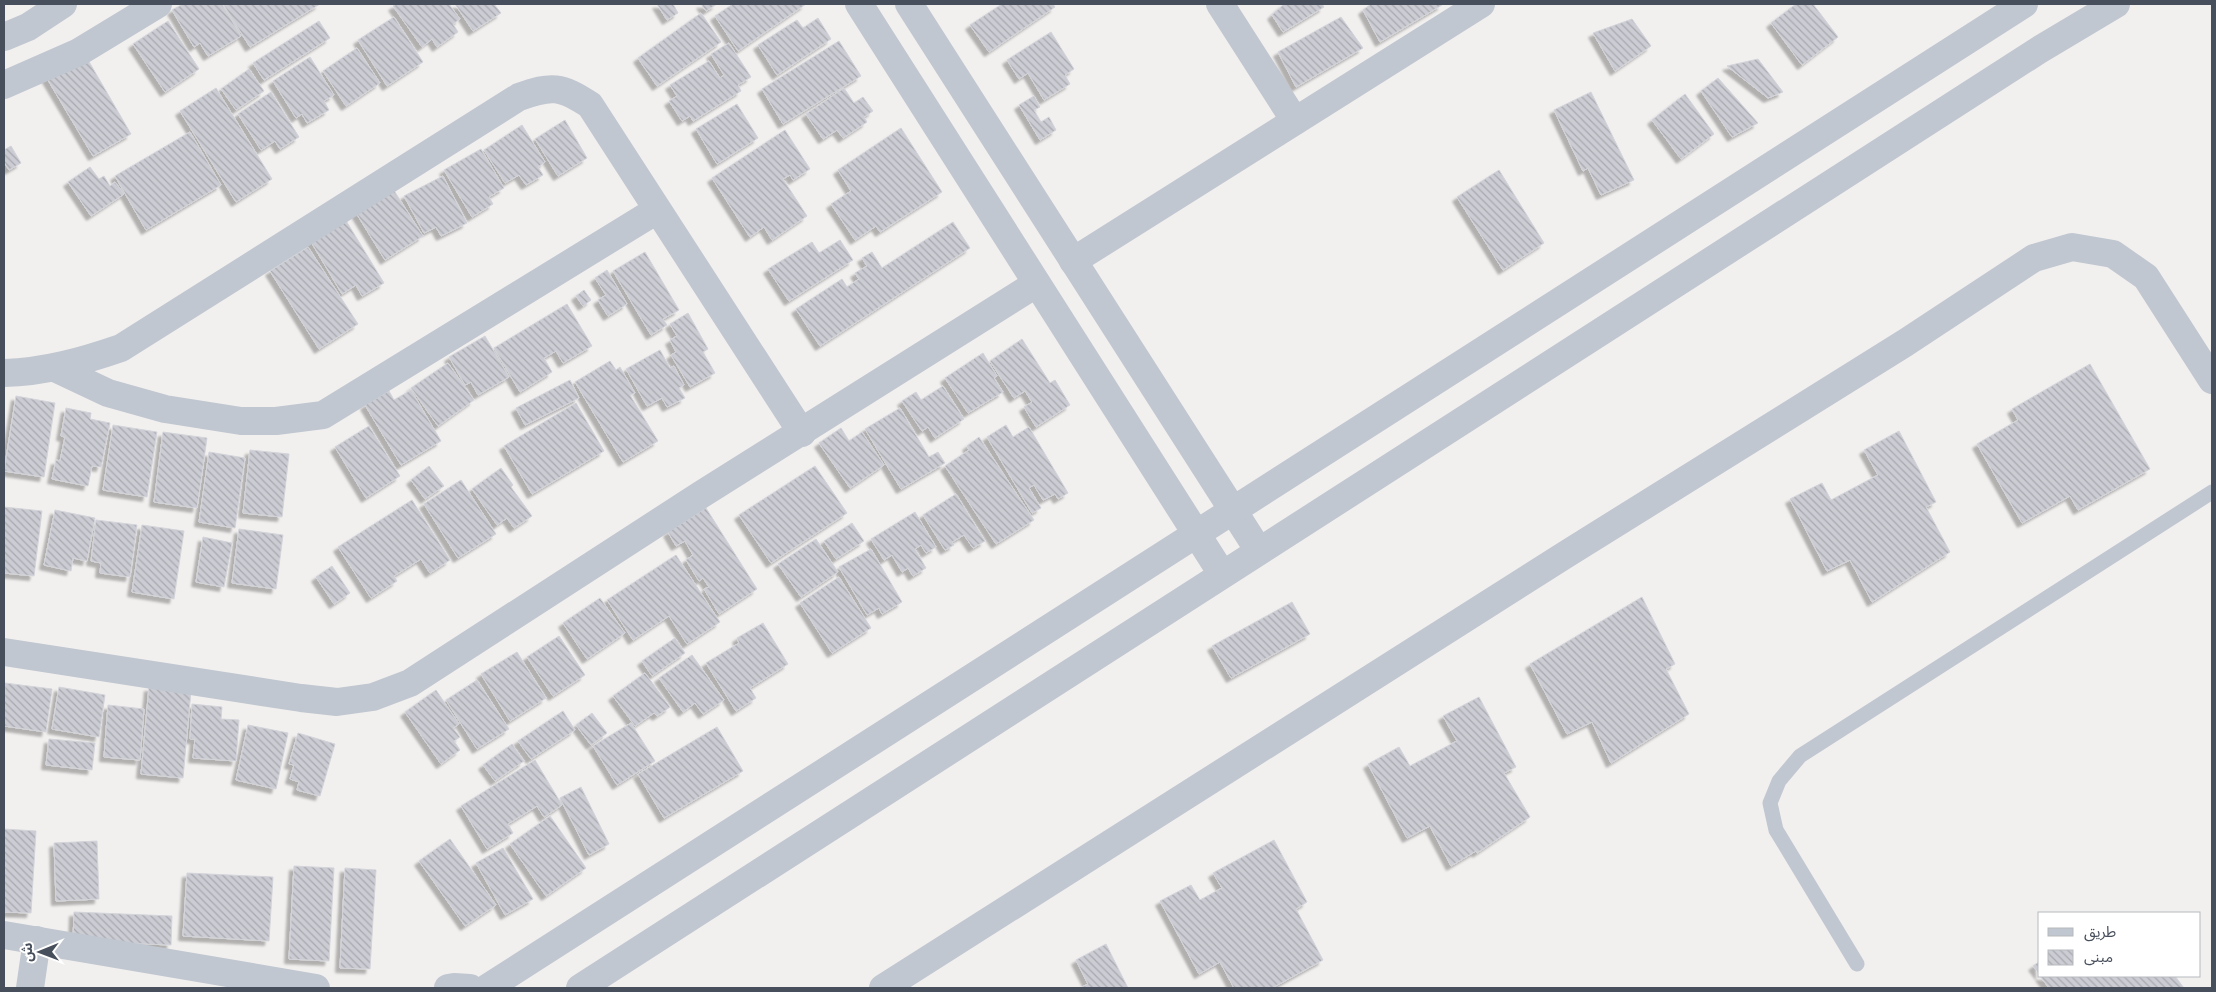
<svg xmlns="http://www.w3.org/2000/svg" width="2216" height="992" viewBox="0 0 2216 992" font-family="Montserrat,'Noto Sans Arabic',sans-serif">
	<defs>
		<pattern id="building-back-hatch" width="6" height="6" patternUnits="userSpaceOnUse" patternTransform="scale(1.25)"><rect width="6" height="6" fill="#cccdd4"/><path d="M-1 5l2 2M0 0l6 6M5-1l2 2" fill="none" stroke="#a8a9af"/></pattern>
		<filter id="shadow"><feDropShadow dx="-4.5" dy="4.5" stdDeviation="1" flood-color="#0004"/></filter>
	</defs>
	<rect width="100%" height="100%" fill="#f2f0ef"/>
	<g fill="url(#building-back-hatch)" stroke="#d3d4da" filter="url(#shadow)">
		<polygon points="183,4 222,4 241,36 208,56 200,43 194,47 172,10"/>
		<polygon points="223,4 320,4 250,47"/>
		<polygon points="397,4 449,4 460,19 453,24 458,32 437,47 432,39 422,47 393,6"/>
		<polygon points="455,4 494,4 501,13 473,31"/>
		<polygon points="657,4 673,4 678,13 667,20"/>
		<polygon points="701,4 717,4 706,11"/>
		<polygon points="733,4 806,4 738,51 715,16"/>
		<polygon points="1002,4 1053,4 1055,7 989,52 970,25"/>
		<polygon points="1284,4 1322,4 1324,7 1283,32 1272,15"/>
		<polygon points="1371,4 1442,4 1442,5 1380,42 1363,10"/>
		<polygon points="1796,4 1813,4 1838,37 1802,65 1771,23"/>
		<polygon points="701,13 721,42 657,86 638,58"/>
		<polygon points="394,17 423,62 387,86 358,40"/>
		<polygon points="1341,17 1363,48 1296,87 1278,52"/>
		<polygon points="818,18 831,39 777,75 758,45 797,20 803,28"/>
		<polygon points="1632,19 1651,46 1615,71 1593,33"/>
		<polygon points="168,21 199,69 165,92 133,44"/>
		<polygon points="319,21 330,38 264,80 253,63"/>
		<polygon points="1051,32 1074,69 1065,75 1070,84 1044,100 1028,73 1019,79 1007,60"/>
		<polygon points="839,41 861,76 783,124 762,89"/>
		<polygon points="729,43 751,77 738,85 741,91 693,121 690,116 682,121 669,101 677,96 670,85 709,61 720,78 724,75 711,54"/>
		<polygon points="357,48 380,83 346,106 323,71"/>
		<polygon points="84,53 131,134 93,156 45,75"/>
		<polygon points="310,57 334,95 324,101 329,110 307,123 302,114 296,118 273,81"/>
		<polygon points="1758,59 1783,92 1768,98 1727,66"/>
		<polygon points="249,69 264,91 236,110 221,89"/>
		<polygon points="1718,78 1758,123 1732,137 1701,91"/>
		<polygon points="216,88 272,179 236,202 180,111"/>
		<polygon points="844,88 854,103 863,97 873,111 864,117 867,122 843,138 837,130 823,139 806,114"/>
		<polygon points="271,92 299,137 280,149 275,141 261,150 238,114"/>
		<polygon points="1591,92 1634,180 1601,195 1588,168 1583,171 1554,110"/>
		<polygon points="1685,94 1714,134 1681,159 1652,120"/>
		<polygon points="1034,96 1040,107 1034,110 1041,122 1049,117 1056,130 1040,140 1019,105"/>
		<polygon points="737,104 758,138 717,164 696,129"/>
		<polygon points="565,120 587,158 558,176 535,139"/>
		<polygon points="522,125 545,162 538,167 543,175 526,185 519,175 505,183 484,150"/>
		<polygon points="901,128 942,192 880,232 876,226 855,240 831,204 851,191 838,170"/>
		<polygon points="785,130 810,169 793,180 790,175 783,179 807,216 772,240 764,227 750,237 712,178"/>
		<polygon points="190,132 221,185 146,230 115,176"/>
		<polygon points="11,146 21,163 9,170 4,162 4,150"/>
		<polygon points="481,149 504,188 489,197 493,204 472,217 444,170"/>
		<polygon points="90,167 99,179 104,176 110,186 115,182 124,194 91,216 68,182"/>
		<polygon points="1499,170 1544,243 1503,270 1457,197"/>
		<polygon points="443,176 467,223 441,236 436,227 424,233 404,196"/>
		<polygon points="393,189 423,236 385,260 355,211"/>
		<polygon points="345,219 384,283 362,296 356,285 342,294 310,240"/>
		<polygon points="953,222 970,248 820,346 796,309 842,279 847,287 859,279 855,273 867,266 862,258 872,252 882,268"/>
		<polygon points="840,240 853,260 789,301 768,269 812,242 819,253"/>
		<polygon points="308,247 358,324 319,349 270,271"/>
		<polygon points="645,252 679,310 663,319 667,325 651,335 613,271"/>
		<polygon points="607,270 627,304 608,316 598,300 606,295 595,278"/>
		<polygon points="584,290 591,300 583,306 576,296"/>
		<polygon points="567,304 592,346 563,363 556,351 544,358 552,372 520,392 494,348"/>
		<polygon points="688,313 708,349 703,352 715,373 690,387 671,355 676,352 670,340 677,336 670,324"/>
		<polygon points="485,336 509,377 478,395 471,382 465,385 449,357"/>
		<polygon points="1022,339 1050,383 1055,380 1070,405 1036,427 1024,407 1032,402 1025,391 1014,398 990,361"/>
		<polygon points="660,350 670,368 674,366 684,385 679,388 685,398 667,407 662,398 647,406 626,369"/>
		<polygon points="983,353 997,376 994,378 1003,392 968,413 945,378"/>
		<polygon points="610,361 616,370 620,367 635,393 630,395 658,441 623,462 575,382"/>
		<polygon points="448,363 474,400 438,426 411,388"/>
		<polygon points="2090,364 2150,469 2078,510 2070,496 2022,523 1977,444 2018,420 2012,409"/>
		<polygon points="570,380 579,398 525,425 516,408"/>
		<polygon points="943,386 964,419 935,438 928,427 922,431 902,401 916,392 921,400"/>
		<polygon points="411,390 441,441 401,465 365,405 389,391 394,400"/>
		<polygon points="16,396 55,403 44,477 4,471"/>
		<polygon points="576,403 604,451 532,494 504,446"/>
		<polygon points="66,408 91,413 90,419 110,423 101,467 92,466 88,486 52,479 56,460 60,461 65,437 61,436"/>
		<polygon points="900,408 929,457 938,452 945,463 901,489 865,429"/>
		<polygon points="113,425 157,432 147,497 103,490"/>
		<polygon points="1006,425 1013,437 1029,427 1068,493 1058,499 1055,494 1043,500 1034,485 1029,488 1041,508 1032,513 987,437"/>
		<polygon points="369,426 400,476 366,498 335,447"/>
		<polygon points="841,428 849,441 862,432 884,465 850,488 819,443"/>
		<polygon points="1899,431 1936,502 1926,507 1950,552 1872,602 1850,560 1827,571 1790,499 1822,483 1831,500 1878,475 1864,450"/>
		<polygon points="163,432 207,438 197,508 154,502"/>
		<polygon points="979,437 1034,520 996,544 945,466 969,450 967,446"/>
		<polygon points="250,450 289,454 282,517 243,513"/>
		<polygon points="209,452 245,458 235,528 199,522"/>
		<polygon points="429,466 444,486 425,499 411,480"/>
		<polygon points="815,466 847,513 771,563 739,515"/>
		<polygon points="501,468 513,485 511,487 532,516 514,528 507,518 497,525 472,489"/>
		<polygon points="461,480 496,534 458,558 424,504"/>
		<polygon points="956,494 985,541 973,548 964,535 952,542 954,545 945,550 923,515"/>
		<polygon points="412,500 450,560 430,573 421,559 394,576 397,581 371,598 338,547"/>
		<polygon points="4,507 42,511 34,576 4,573"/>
		<polygon points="706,508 757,589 719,614 704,589 709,587 703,578 699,581 686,560 693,555 685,541 676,546 668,532"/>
		<polygon points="55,510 95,518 87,561 73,558 71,571 44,565"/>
		<polygon points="915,512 936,547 926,553 921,545 915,549 926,568 913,576 908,568 902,572 892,555 884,560 871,539"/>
		<polygon points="96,520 137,525 130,577 100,573 101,563 91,561"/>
		<polygon points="852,523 864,541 836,559 824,541"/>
		<polygon points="142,525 184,531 174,599 132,592"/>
		<polygon points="239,529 283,535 276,589 232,583"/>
		<polygon points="203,537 232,543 224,587 196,582"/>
		<polygon points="816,539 838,572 801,597 778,564"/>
		<polygon points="871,549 902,602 882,614 879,608 867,615 839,567"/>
		<polygon points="676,555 720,622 687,644 669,616 633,640 607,600"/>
		<polygon points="332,566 350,593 334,604 316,577"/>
		<polygon points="839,577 871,628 832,653 800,603"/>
		<polygon points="1642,597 1675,664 1666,669 1689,714 1611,763 1592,722 1567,734 1530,664"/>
		<polygon points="600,598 625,633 587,659 563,623"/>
		<polygon points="1292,602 1310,634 1231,678 1212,646"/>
		<polygon points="763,623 788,664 750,688 756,698 736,711 706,663 739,643 737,638"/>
		<polygon points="559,636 585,675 553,696 527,657"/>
		<polygon points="675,638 685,653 652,676 642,661"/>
		<polygon points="517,652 546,698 510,721 481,674"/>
		<polygon points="692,655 724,700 703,714 695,703 683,712 659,678"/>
		<polygon points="645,673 670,707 657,716 654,713 635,726 613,696"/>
		<polygon points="477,680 509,729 477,749 446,700"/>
		<polygon points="5,683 52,689 46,732 4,726"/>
		<polygon points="59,687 105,695 99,737 52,729"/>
		<polygon points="149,687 191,691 183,778 141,774"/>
		<polygon points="436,690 459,724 453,728 460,737 454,741 460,750 441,764 405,712"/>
		<polygon points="1479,697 1516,767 1504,773 1530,817 1477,853 1476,851 1451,866 1430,826 1407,838 1368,764 1399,747 1410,766 1457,741 1443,716"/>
		<polygon points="192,704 222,707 221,719 239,720 236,761 193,758 195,739 190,739"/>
		<polygon points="108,705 144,709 140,760 104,757"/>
		<polygon points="563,711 575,730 531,759 518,741"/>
		<polygon points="592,713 607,733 591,745 576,725"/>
		<polygon points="631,723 655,761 617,785 593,746"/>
		<polygon points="248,725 288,733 276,789 236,780"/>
		<polygon points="717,727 743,771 664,818 638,774"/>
		<polygon points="298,733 335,744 320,796 297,790 299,782 290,779 294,765 289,764"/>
		<polygon points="49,739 95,743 92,770 46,765"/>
		<polygon points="512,744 524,761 495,781 483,765"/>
		<polygon points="535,760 562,805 544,817 537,806 508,824 513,833 487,849 461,806"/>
		<polygon points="581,787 609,844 589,855 560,798"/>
		<polygon points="550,816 586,868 546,896 510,844"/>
		<polygon points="4,829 36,831 31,913 4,912"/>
		<polygon points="450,839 496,905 465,926 419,861"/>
		<polygon points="1274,840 1307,902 1296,909 1323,960 1272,988 1234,988 1220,962 1199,974 1160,901 1191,885 1200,900 1222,888 1213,873"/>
		<polygon points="97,841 99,899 56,901 54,843"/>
		<polygon points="503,848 533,899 505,915 476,863"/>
		<polygon points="294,866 334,868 329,961 289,959"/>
		<polygon points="345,868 376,870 370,969 340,968"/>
		<polygon points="187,873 273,877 269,941 183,936"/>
		<polygon points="74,912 172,916 171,945 73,941"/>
		<polygon points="1106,944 1128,988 1080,988 1088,984 1076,960"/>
		<polygon points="2040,961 2040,975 2033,966"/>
		<polygon points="2040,976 2175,976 2184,988 2049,988"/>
	</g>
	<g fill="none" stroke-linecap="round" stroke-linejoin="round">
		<polyline stroke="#c0c7d0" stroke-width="15" points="1857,964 1776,830 1770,803 1779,781 1800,756 2212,492"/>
		<g stroke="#c0c7d0" stroke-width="28">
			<polyline points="859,4 1222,574"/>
			<polyline points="909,4 1259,551"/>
			<polyline points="1220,4 1295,121"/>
			<polyline points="4,37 28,27 63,4"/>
			<polyline points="4,85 79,52 158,4"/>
			<polyline points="1073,261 1481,4"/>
			<polyline points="55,368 108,393 165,409 241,421 276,421 323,415 657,210"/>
			<path d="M 4,373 C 45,372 83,361 121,348 L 519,97 C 552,85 561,86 590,105 L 802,433"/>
			<polyline points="4,652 301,698 337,702 373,697 410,683 702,494 1036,284"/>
			<polyline points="4,935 316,988"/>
			<polyline points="30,988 37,940"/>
			<polyline points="448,988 454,987 470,988"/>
			<polyline points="487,988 2024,4"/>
			<polyline points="580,988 2039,50 2116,4"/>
			<polyline points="883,988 1565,555 1905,343 2034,258 2072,247 2113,254 2146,277 2212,380"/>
		</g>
	</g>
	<rect width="2216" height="992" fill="none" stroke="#484f5c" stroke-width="10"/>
	<rect x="2038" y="912" width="162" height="65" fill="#ffffff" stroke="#b6b9be"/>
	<rect x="2048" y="928" width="25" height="8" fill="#c0c7d0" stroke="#b6b9be"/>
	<text x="2084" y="937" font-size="15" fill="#484f5c">طريق</text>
	<rect x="2048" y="950" width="25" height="15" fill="url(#building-back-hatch)" stroke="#b6b9be"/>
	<text x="2084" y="962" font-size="15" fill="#484f5c">مبنى</text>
	<g transform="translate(40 952) rotate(269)" stroke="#ffffff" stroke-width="4" paint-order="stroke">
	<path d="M0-4L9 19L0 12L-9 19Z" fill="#484f5c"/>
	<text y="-8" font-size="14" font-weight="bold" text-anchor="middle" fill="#484f5c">ش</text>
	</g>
</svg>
